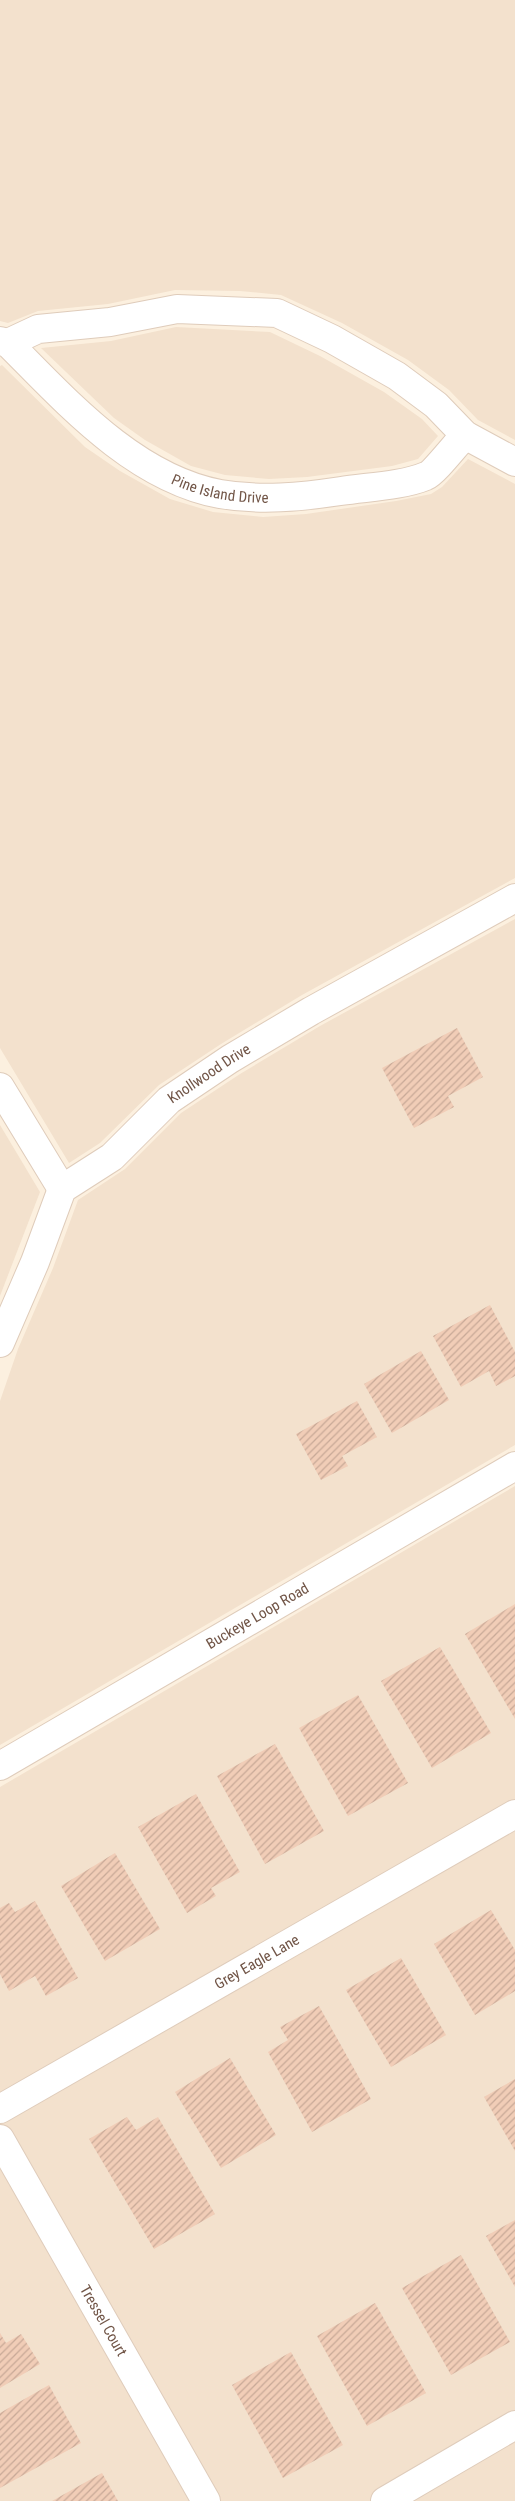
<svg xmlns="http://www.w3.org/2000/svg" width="515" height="2501" viewBox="0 0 515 2501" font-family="'Roboto Condensed',sans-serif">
	<defs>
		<pattern id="building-hatch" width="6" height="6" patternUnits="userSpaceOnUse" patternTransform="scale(1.25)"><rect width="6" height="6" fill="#f1cdb7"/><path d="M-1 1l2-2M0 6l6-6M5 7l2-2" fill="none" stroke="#c8a997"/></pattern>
	</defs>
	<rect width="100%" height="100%" fill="#fcf0df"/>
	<g fill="#f3e1cd">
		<polygon points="0,0 515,0 515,440 478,420 449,390 408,360 342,323 281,295 240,291 175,290 108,304 38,311 8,323 0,321"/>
		<polygon points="176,327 270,332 320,356 384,392 422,419 438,436 418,459 392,466 307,477 269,479 225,475 191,466 145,440 114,418 41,348 111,341"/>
		<polygon points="2,365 85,447 120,471 170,499 213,512 263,517 306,514 396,501 431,494 442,487 468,459 515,484 515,878 302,995 221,1044 159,1085 100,1143 69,1163 0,1048 0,366"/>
		<polygon points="515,919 515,1445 0,1745 0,1401 18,1349 53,1268 78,1200 125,1169 181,1113 240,1074 320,1026"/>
		<polygon points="0,1125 40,1192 0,1296"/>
		<polygon points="515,1486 515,2501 0,2501 0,1787"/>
	</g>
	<g fill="url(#building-hatch)">
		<polygon points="457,1028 483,1077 448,1096 454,1107 414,1128 382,1068"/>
		<polygon points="490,1305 515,1352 515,1376 496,1386 489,1371 461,1387 433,1336"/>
		<polygon points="421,1351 449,1400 392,1433 364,1384"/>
		<polygon points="357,1401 377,1437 342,1456 348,1466 321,1480 296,1434"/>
		<polygon points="515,1604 515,1719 465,1634"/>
		<polygon points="440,1647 491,1733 432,1768 381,1681"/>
		<polygon points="358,1695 408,1783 348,1816 299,1728"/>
		<polygon points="275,1744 324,1831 265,1864 217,1776"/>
		<polygon points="196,1794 240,1872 211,1888 216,1896 187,1913 138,1827"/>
		<polygon points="115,1853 160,1929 105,1961 61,1886"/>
		<polygon points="35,1901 78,1978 46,1996 35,1976 9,1991 0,1974 0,1908 9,1903 15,1912"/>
		<polygon points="491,1910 515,1950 515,1991 475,2015 434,1944"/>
		<polygon points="401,1958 446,2035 391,2067 346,1990"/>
		<polygon points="319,2006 371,2099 312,2132 268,2052 288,2040 280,2027"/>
		<polygon points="230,2058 276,2135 221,2168 175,2092"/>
		<polygon points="515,2079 515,2151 484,2097"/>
		<polygon points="127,2117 136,2130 158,2117 215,2214 154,2249 89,2139"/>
		<polygon points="515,2220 515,2287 486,2236"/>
		<polygon points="461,2255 510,2342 451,2375 402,2288"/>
		<polygon points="375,2303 426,2393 367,2426 317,2336"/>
		<polygon points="0,2333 6,2343 21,2334 40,2364 0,2388"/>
		<polygon points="291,2352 343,2445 283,2478 232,2385"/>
		<polygon points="49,2385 81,2443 0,2488 0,2413"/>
		<polygon points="102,2473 118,2501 52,2501"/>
	</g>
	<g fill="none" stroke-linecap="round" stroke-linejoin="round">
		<defs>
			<g id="minor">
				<path id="s1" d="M 0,341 L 8,343 C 67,402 134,478 220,494 C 260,501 301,497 341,491 C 366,487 402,486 426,476 C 434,473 457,443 465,435"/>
				<polyline points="8,343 38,329 110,322 177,309 277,313 332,339 397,376 436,405 465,435 515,462"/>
				<polyline points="0,1087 62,1189"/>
				<path id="s2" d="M 0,1343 L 35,1262 L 62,1189 L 112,1157 L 169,1100 L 230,1059 L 311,1011 L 515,898"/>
				<path id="s3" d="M 0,1766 L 515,1466"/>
				<path id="s4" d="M 0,2109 L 515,1814"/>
				<path id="s5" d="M 0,2139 L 206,2501"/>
				<polyline points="385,2501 515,2425"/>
			</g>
		</defs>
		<use href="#minor" stroke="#dfccbb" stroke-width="30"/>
		<use href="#minor" stroke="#fff" stroke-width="28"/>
	</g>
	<g text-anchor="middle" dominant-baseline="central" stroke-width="5" stroke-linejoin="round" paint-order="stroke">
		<g font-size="15" fill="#715547" stroke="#fff4e4">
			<text stroke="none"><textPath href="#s1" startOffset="272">Pine Island Drive</textPath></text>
			<text stroke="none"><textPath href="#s2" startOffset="354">Knollwood Drive</textPath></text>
			<text stroke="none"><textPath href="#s3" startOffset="298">Buckeye Loop Road</textPath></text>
			<text stroke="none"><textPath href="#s4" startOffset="296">Grey Eagle Lane</textPath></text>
			<text stroke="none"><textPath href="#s5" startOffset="209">Tressel Court</textPath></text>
		</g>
	</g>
</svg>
